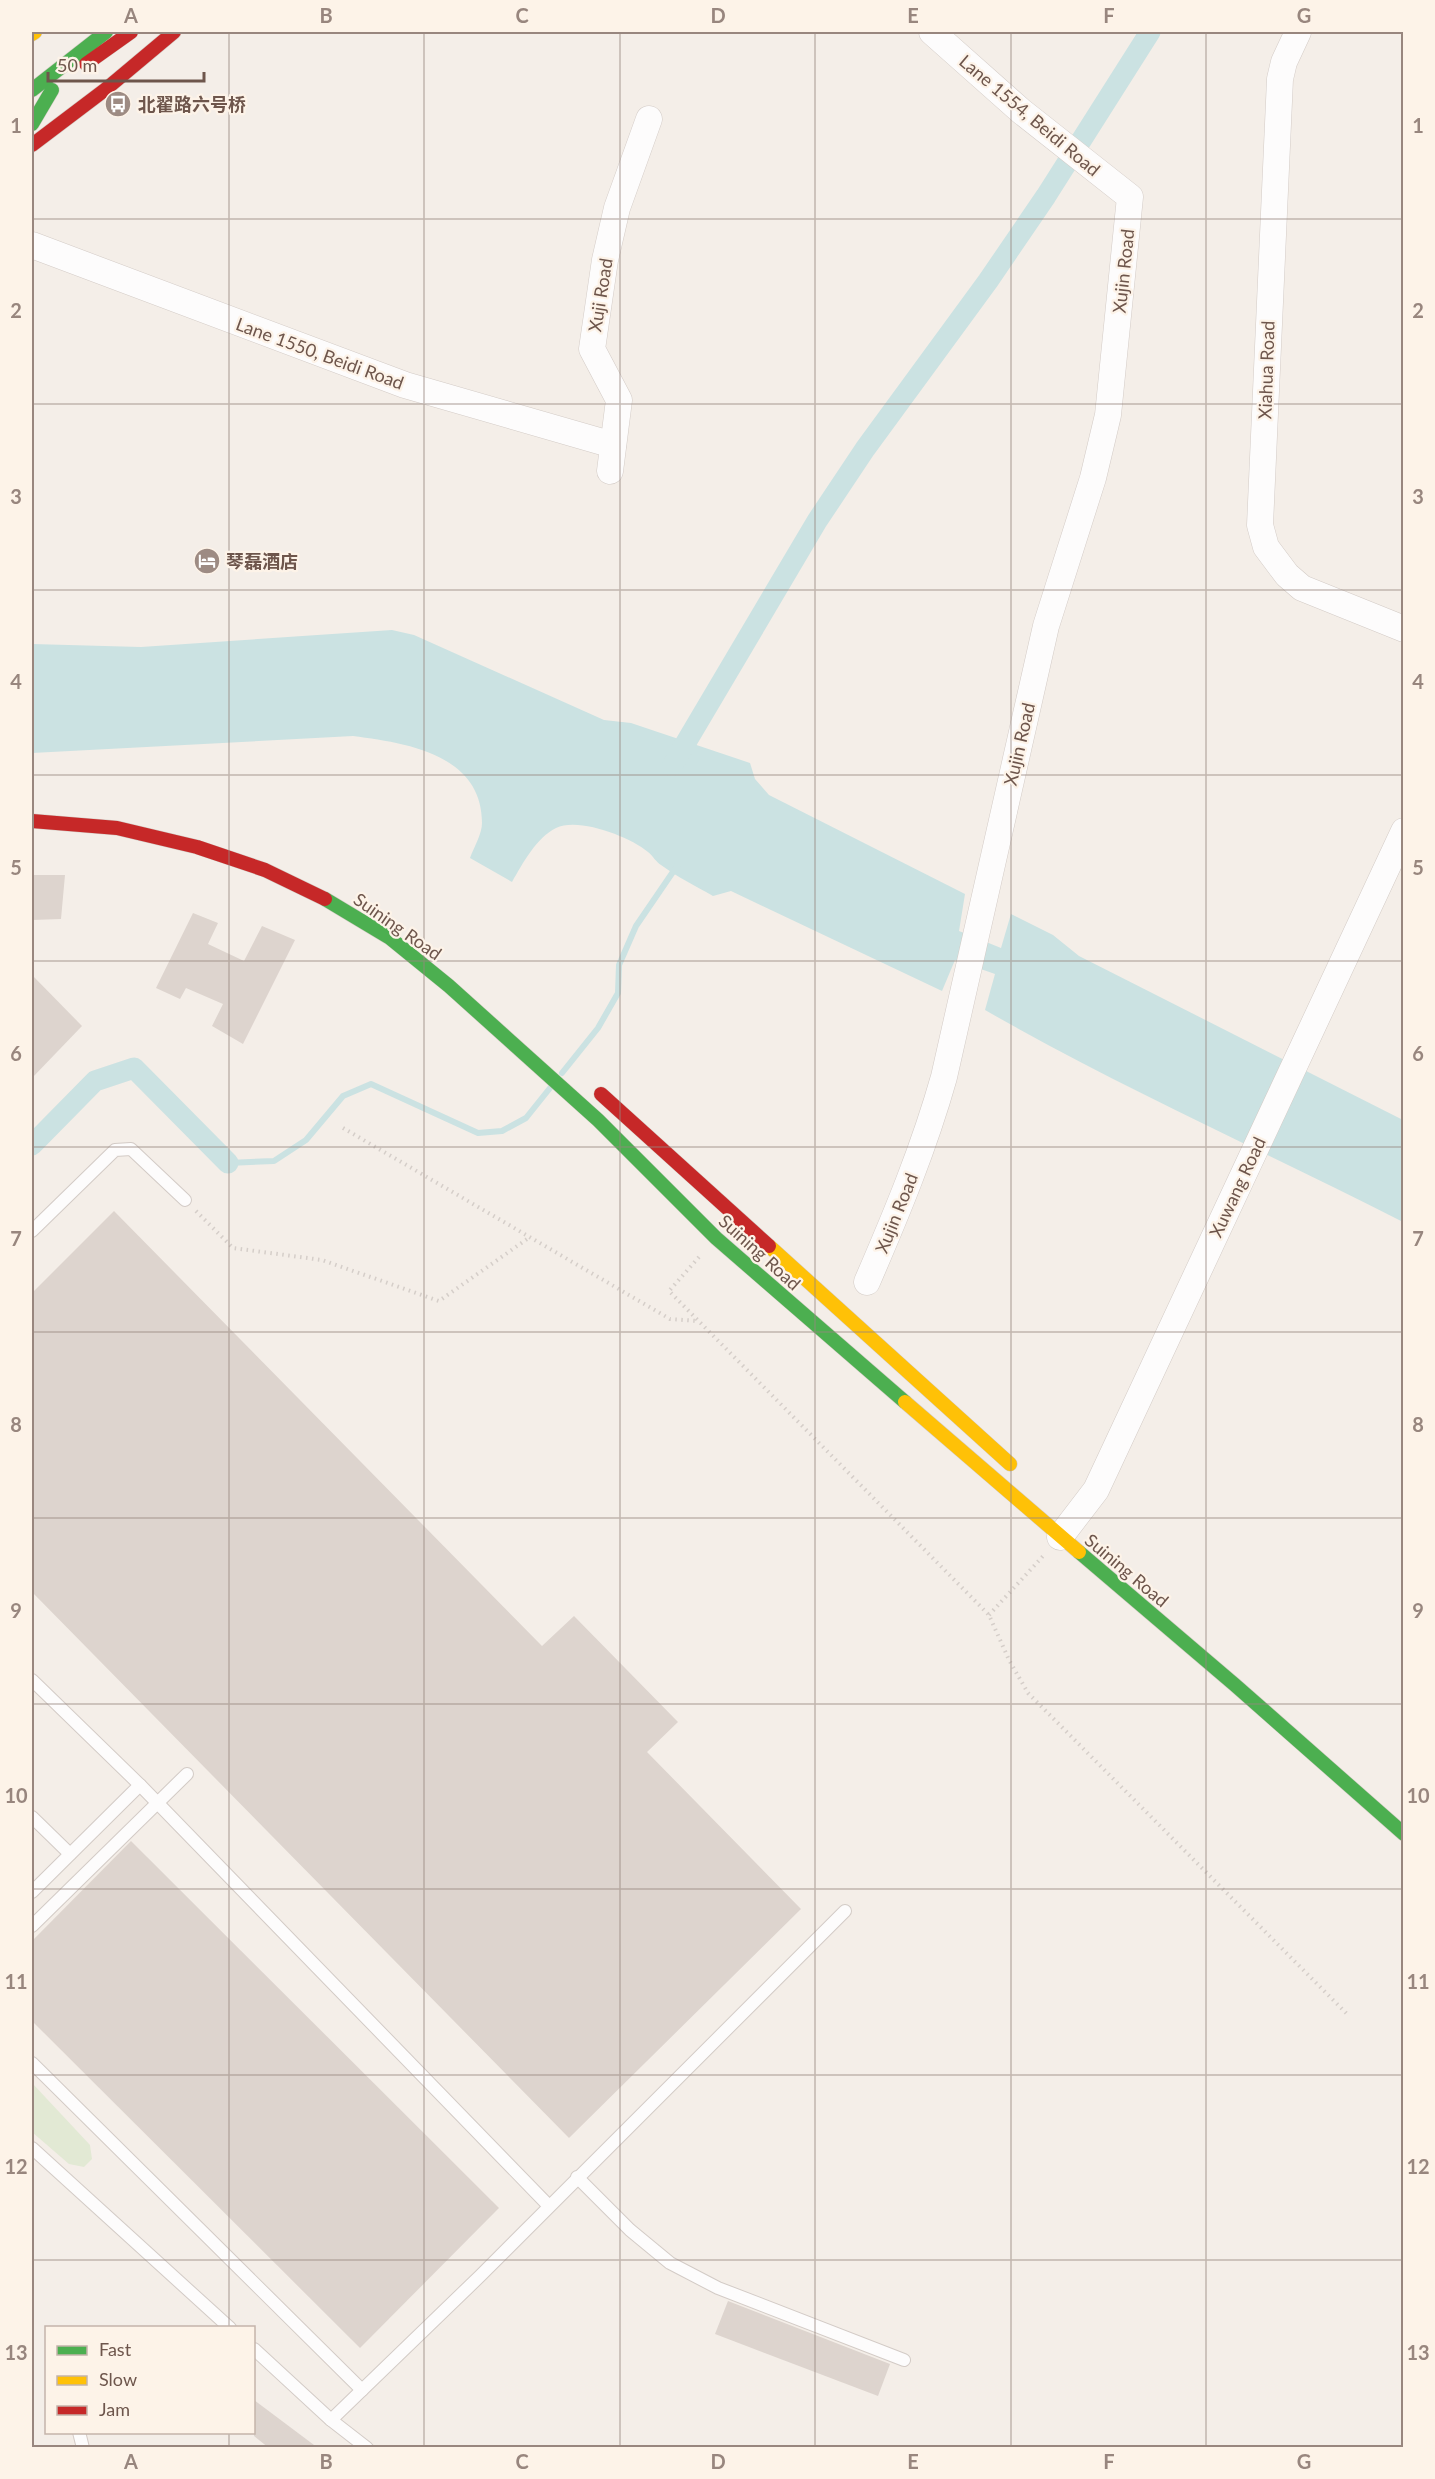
<svg xmlns="http://www.w3.org/2000/svg" width="1435" height="2479" viewBox="0 0 1435 2479" font-family="Lato,'Noto Sans SC',sans-serif">
	<rect width="100%" height="100%" fill="#f4eee8"/>
	<polygon fill="#e2e9d4" points="32,2083 90,2145 92,2159 84,2167 69,2164 32,2132"/>
	<path fill="#cbe2e2" d="M 392,630 L 414,635 L 604,720 L 631,723 L 750,763 L 755,779 L 769,795 L 965,894 L 959,931 L 1001,948 L 1011,914 L 1053,935 L 1079,956 L 1403,1120 L 1403,1222 C 1264,1151 1121,1088 985,1010 L 995,974 L 955,960 L 942,991 L 731,891 L 713,896 C 696,886 677,877 661,865 C 656,862 653,856 648,852 C 630,837 579,817 556,828 C 536,838 523,863 512,882 L 470,858 C 474,847 482,834 482,823 C 482,754 406,743 353,736 L 32,753 L 32,644 L 141,647 Z"/>
	<g fill="none" stroke-linecap="round" stroke-linejoin="round">
		<g stroke="#cbe2e2" stroke-width="6">
			<polyline points="562,1073 598,1028 618,993 619,965 636,926 677,866"/>
			<polyline points="228,1163 274,1161 306,1140 343,1096 371,1084 478,1133 502,1131 526,1118 550,1088"/>
		</g>
		<g stroke="#cbe2e2" stroke-width="21">
			<polyline points="672,766 817,521 865,449 988,281 1046,196 1150,32"/>
			<polyline points="32,1145 95,1081 134,1068 228,1163"/>
		</g>
	</g>
	<g fill="#ddd4ce">
		<polygon points="32,875 65,875 61,919 32,920"/>
		<polygon points="193,913 218,923 208,944 244,961 262,926 295,940 243,1044 212,1026 223,1004 186,988 180,999 156,988"/>
		<polygon points="32,975 82,1026 32,1078"/>
		<polygon points="114,1211 542,1646 574,1616 678,1722 647,1752 801,1909 569,2138 32,1592 32,1293"/>
		<polygon points="131,1841 499,2208 360,2348 32,2021 32,1941"/>
		<polygon points="728,2301 890,2364 878,2396 715,2334"/>
		<polygon points="254,2400 318,2448 269,2448 254,2436"/>
	</g>
	<g fill="none" stroke-linecap="round" stroke-linejoin="round">
		<defs>
			<g id="lane">
				<polyline points="32,1231 115,1150 131,1149 185,1200"/>
				<polyline points="32,1680 140,1785 549,2206"/>
				<polyline points="32,1817 70,1854"/>
				<polyline points="32,1892 140,1785"/>
				<polyline points="32,1926 187,1774"/>
				<polyline points="32,2063 362,2390"/>
				<polyline points="32,2148 230,2328"/>
				<polyline points="577,2177 630,2230 670,2263 718,2288 904,2360"/>
				<polyline points="254,2349 331,2420 367,2448"/>
				<polyline points="331,2420 480,2276 845,1911"/>
				<polyline points="79,2432 83,2448"/>
			</g>
			<g id="street">
				<polyline points="1298,32 1284,62 1280,79 1260,525 1266,547 1287,575 1302,588 1404,629"/>
				<polyline points="32,245 405,385 613,445"/>
				<polyline points="610,471 619,400 592,349 605,260 617,208 649,119"/>
				<path d="M 867,1282 C 896,1215 924,1148 944,1077 L 1046,626 L 1093,478 L 1108,415 L 1130,197 L 1021,111 L 932,32"/>
				<polyline points="1060,1537 1096,1490 1404,831"/>
			</g>
			<g id="fast">
				<polyline points="32,90 106,32"/>
				<polyline points="32,124 52,90"/>
				<polyline points="325,899 390,938 449,986 598,1120 716,1238 905,1402"/>
				<polyline points="1079,1552 1235,1685 1404,1834"/>
			</g>
			<g id="slow">
				<polyline points="32,34 35,32"/>
				<polyline points="769,1246 1010,1464"/>
				<polyline points="905,1402 1079,1552"/>
			</g>
			<g id="jam">
				<polyline points="86,64 131,32"/>
				<polyline points="32,145 106,89 174,32"/>
				<polyline points="32,821 117,828 197,847 265,870 325,899"/>
				<polyline points="601,1094 769,1246"/>
			</g>
		</defs>
		<use href="#lane" stroke="#d3cbc6" stroke-width="14"/>
		<use href="#street" stroke="#d3cbc6" stroke-width="27"/>
		<use href="#fast" stroke="#d2cbc4" stroke-width="15"/>
		<use href="#slow" stroke="#d2cbc4" stroke-width="15"/>
		<use href="#jam" stroke="#d2cbc4" stroke-width="15"/>
		<g stroke="#d5cec9" stroke-width="4" stroke-dasharray="1.5 4.5" stroke-linecap="butt">
			<polyline points="343,1128 670,1319 698,1321"/>
			<polyline points="196,1211 233,1248 322,1260 439,1301 530,1237"/>
			<polyline points="699,1257 669,1291 989,1615 1009,1660 1028,1693 1349,2016"/>
			<polyline points="989,1615 1044,1555"/>
		</g>
		<use href="#lane" stroke="#fdfcfc" stroke-width="12"/>
		<use href="#street" stroke="#fdfcfc" stroke-width="26"/>
		<use href="#fast" stroke="#4caf50" stroke-width="14"/>
		<use href="#slow" stroke="#ffc107" stroke-width="14"/>
		<use href="#jam" stroke="#c62828" stroke-width="14"/>
	</g>
	<path fill="none" stroke="#98867e" stroke-width="1.5" stroke-opacity="0.55" d="M 229,32 L 229,2328M 424,32 L 424,2448M 620,32 L 620,2448M 815,32 L 815,2448M 1011,32 L 1011,2448M 1206,32 L 1206,2448M 32,219 L 1404,219M 32,404 L 1404,404M 32,590 L 1404,590M 32,775 L 1404,775M 32,961 L 1404,961M 32,1147 L 1404,1147M 32,1332 L 1404,1332M 32,1518 L 1404,1518M 32,1704 L 1404,1704M 32,1889 L 1404,1889M 32,2075 L 1404,2075M 32,2260 L 1404,2260M 229,2432 L 229,2448"/>
	<defs>
		<symbol id="bus-disc" viewBox="-11 -11 22 22"><circle r="9.5" fill="#9d8b83" stroke="#fdf3e8"/><path d="M-5-6H5V4H4V6H2V4H-2V6H-4V4H-5ZM-3.5-4V0h7V-4ZM-3.5 1.2v1.5H-2V1.2ZM2 1.2v1.5H3.5V1.2Z" fill="#fff"/></symbol>
		<symbol id="hotel-disc" viewBox="-11 -11 22 22"><circle r="9.5" fill="#9d8b83" stroke="#fdf3e8"/><path d="M-6-4.5h1.5V1H6V5H4.5V3h-9V5H-6ZM-4 0a1.8 1.8 0 1 1 3.6 0ZM.5 0V-2.5h3Q6-2.5 6 0Z" fill="#fff"/></symbol>
	</defs>
	<g fill-rule="evenodd">
		<use href="#bus-disc" x="103" y="89" width="30" height="30"/>
		<use href="#hotel-disc" x="192" y="546" width="30" height="30"/>
	</g>
	<g text-anchor="middle" dominant-baseline="central" stroke-width="4.5" stroke-linejoin="round" paint-order="stroke">
		<g font-size="18" font-weight="bold" fill="#6e564c" stroke="#fdf3e8" text-anchor="start">
			<text x="138" y="104">北翟路六号桥</text>
			<text x="226" y="561">琴磊酒店</text>
		</g>
		<g font-size="18" fill="#6e564c" stroke="#fdf3e8">
			<text transform="translate(1030 115) rotate(40)">Lane 1554, Beidi Road</text>
			<text transform="translate(1123 271) rotate(-84)">Xujin Road</text>
			<text transform="translate(600 295) rotate(-81)">Xuji Road</text>
			<text transform="translate(320 353) rotate(20)">Lane 1550, Beidi Road</text>
			<text transform="translate(1266 370) rotate(-88)">Xiahua Road</text>
			<text transform="translate(1019 744) rotate(-77)">Xujin Road</text>
			<text transform="translate(398 926) rotate(35)">Suining Road</text>
			<text transform="translate(1237 1187) rotate(-65)">Xuwang Road</text>
			<text transform="translate(896 1213) rotate(-68)">Xujin Road</text>
			<text transform="translate(760 1252) rotate(42)">Suining Road</text>
			<text transform="translate(1127 1570) rotate(40)">Suining Road</text>
		</g>
	</g>
	<rect width="1435" height="2479" fill="none" stroke="#fdf3e8" stroke-width="66"/>
	<rect x="45" y="2326" width="210" height="108" fill="#fdf3e8" stroke="#c4b4aa" stroke-width="1.5"/>
	<rect x="57" y="2346" width="30" height="9" fill="#4caf50" stroke="#c4b4aa" stroke-width="1.5"/>
	<text x="99" y="2356" font-size="18" fill="#6e564c">Fast</text>
	<rect x="57" y="2376" width="30" height="9" fill="#ffc107" stroke="#c4b4aa" stroke-width="1.5"/>
	<text x="99" y="2386" font-size="18" fill="#6e564c">Slow</text>
	<rect x="57" y="2406" width="30" height="9" fill="#c62828" stroke="#c4b4aa" stroke-width="1.5"/>
	<text x="99" y="2416" font-size="18" fill="#6e564c">Jam</text>
	<path d="M48 72v9h156v-9" fill="none" stroke="#6e564c" stroke-width="3"/>
	<text x="57" y="72" font-size="18" fill="#6e564c" stroke="#fdf3e8" stroke-width="4.5" paint-order="stroke">50 m</text>
	<rect x="33" y="33" width="1369" height="2413" fill="none" stroke="#98867e" stroke-width="2"/>
	<g font-size="20" text-anchor="middle" font-weight="bold" fill="#98867e">
		<text x="131" y="23">A</text>
		<text x="326" y="23">B</text>
		<text x="522" y="23">C</text>
		<text x="718" y="23">D</text>
		<text x="913" y="23">E</text>
		<text x="1109" y="23">F</text>
		<text x="1304" y="23">G</text>
		<text x="16" y="133">1</text>
		<text x="1418" y="133">1</text>
		<text x="16" y="318">2</text>
		<text x="1418" y="318">2</text>
		<text x="16" y="504">3</text>
		<text x="1418" y="504">3</text>
		<text x="16" y="689">4</text>
		<text x="1418" y="689">4</text>
		<text x="16" y="875">5</text>
		<text x="1418" y="875">5</text>
		<text x="16" y="1061">6</text>
		<text x="1418" y="1061">6</text>
		<text x="16" y="1246">7</text>
		<text x="1418" y="1246">7</text>
		<text x="16" y="1432">8</text>
		<text x="1418" y="1432">8</text>
		<text x="16" y="1618">9</text>
		<text x="1418" y="1618">9</text>
		<text x="16" y="1803">10</text>
		<text x="1418" y="1803">10</text>
		<text x="16" y="1989">11</text>
		<text x="1418" y="1989">11</text>
		<text x="16" y="2174">12</text>
		<text x="1418" y="2174">12</text>
		<text x="16" y="2360">13</text>
		<text x="1418" y="2360">13</text>
		<text x="131" y="2469">A</text>
		<text x="326" y="2469">B</text>
		<text x="522" y="2469">C</text>
		<text x="718" y="2469">D</text>
		<text x="913" y="2469">E</text>
		<text x="1109" y="2469">F</text>
		<text x="1304" y="2469">G</text>
	</g>
</svg>
